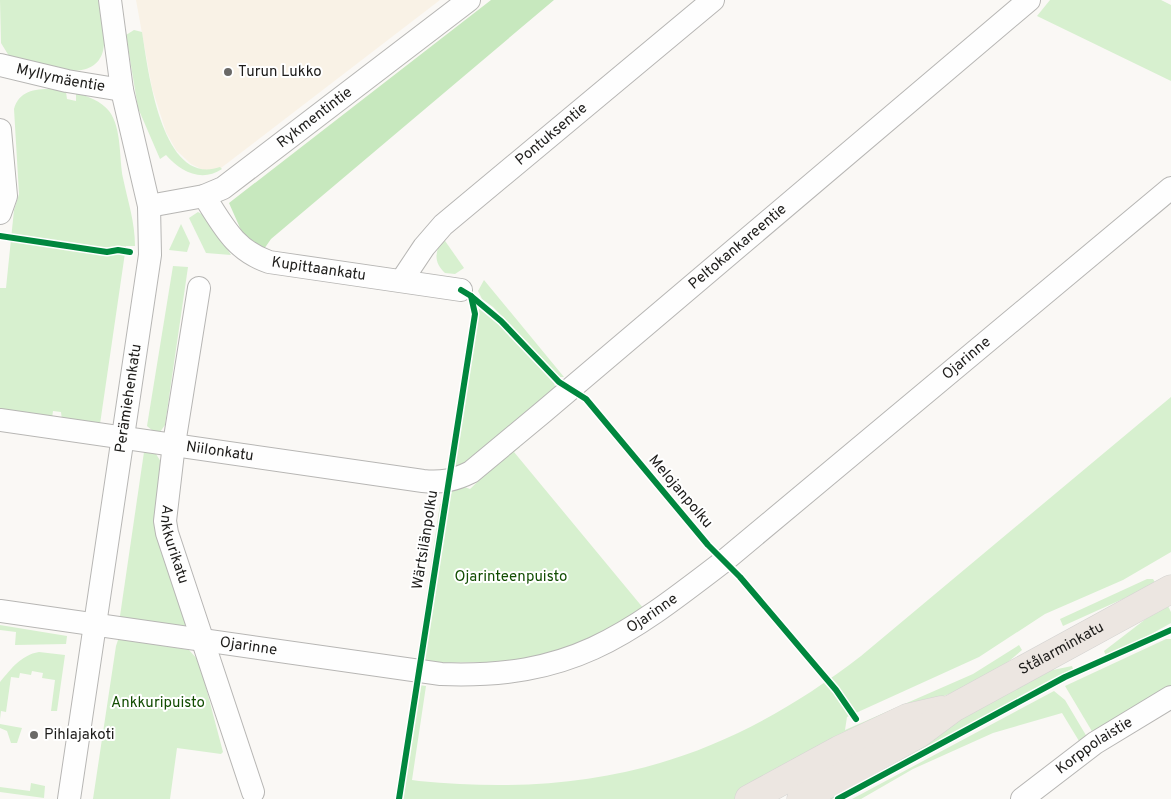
<svg xmlns="http://www.w3.org/2000/svg" width="1171" height="799" viewBox="0 0 1171 799" font-family="Overpass,sans-serif">
	<rect width="100%" height="100%" fill="#faf8f5"/>
	<polygon fill="#f9f2e6" points="136,0 440,0 221,168 211,170 203,170 191,164 176,150 166,132 152,88"/>
	<g fill="#d7f0cf">
		<path d="M 0,0 L 99,0 C 101,15 107,36 103,51 C 93,88 34,63 9,56 L 1,43 Z"/>
		<polygon points="1050,0 1161,0 1171,5 1171,81 1037,16"/>
		<path d="M 134,30 L 142,32 C 148,68 161,188 220,167 L 222,169 C 201,183 180,171 166,155 L 160,159 L 138,108 L 126,35 Z"/>
		<path d="M 51,89 L 66,92 L 67,99 L 76,101 L 76,93 C 88,96 101,101 109,111 C 122,128 119,158 123,178 C 128,202 135,222 135,246 L 126,246 L 100,424 L 62,420 L 61,412 L 53,411 L 52,418 L 0,411 L 0,288 L 6,288 L 14,210 L 19,194 L 14,109 C 19,91 34,89 51,89 Z"/>
		<polygon points="198,212 207,217 231,255 206,253 189,218"/>
		<polygon points="181,224 190,243 187,252 169,250"/>
		<path d="M 443,238 L 464,268 L 455,274 L 445,273 C 433,262 435,251 443,238 Z"/>
		<polygon points="173,266 188,267 165,425 160,432 153,431 147,426"/>
		<polygon points="484,280 564,377 560,377 493,307 482,299 478,291"/>
		<polygon points="479,307 496,321 554,383 556,389 470,463 452,473"/>
		<path d="M 1171,397 L 1171,552 L 1123,580 L 1045,614 L 979,657 L 847,717 L 845,730 L 973,674 L 1019,645 L 1022,650 L 1001,668 L 961,689 L 890,718 L 737,799 L 403,799 L 419,685 L 426,686 L 412,780 L 419,781 C 593,798 722,763 861,656 Z"/>
		<polygon points="517,444 520,447 514,452 644,609 629,620 550,656 497,662 424,663 423,659 417,658 440,504 448,502 453,489 462,486 470,489"/>
		<polygon points="144,452 156,454 161,462 187,627 123,620 120,616"/>
		<polygon points="1147,579 1153,579 1156,584 1063,626 1060,619"/>
		<polygon points="1168,606 1171,612 1171,623 1135,643 1106,656 1104,651 1147,618"/>
		<polygon points="0,625 67,636 66,644 15,645 16,632 0,630"/>
		<polygon points="123,639 189,650 199,661 223,752 221,754 177,748 170,799 93,799 116,646 118,640"/>
		<polygon points="1166,639 1171,639 1171,688 1093,733 1065,686"/>
		<path d="M 39,652 L 65,655 L 57,711 L 51,711 L 55,680 L 42,678 L 43,673 L 32,671 L 31,675 L 20,673 L 19,678 L 11,677 L 6,712 L 1,711 L 0,719 L 0,682 C 11,669 21,655 39,652 Z"/>
		<polygon points="1072,666 1073,669 845,792 832,799 824,799 850,779 1048,671"/>
		<polygon points="1054,691 1065,700 1087,737 1016,792 1079,741 1062,713 993,733 913,769 861,799 852,799"/>
		<polygon points="0,724 22,728 17,743 11,743 7,731 0,728"/>
		<polygon points="31,783 45,786 44,798 0,792 0,787 30,791"/>
	</g>
	<polygon fill="#c7e8be" points="491,0 554,0 271,239 264,249 248,246 229,203"/>
	<g fill="none" stroke-linecap="round" stroke-linejoin="round">
		<defs>
			<g id="minor">
				<path id="s1" d="M 0,65 L 67,81 L 122,90"/>
				<polyline points="0,130 6,196 0,213"/>
				<path id="s2" d="M 204,196 C 223,225 234,250 269,262 L 461,290"/>
				<path id="s3" d="M 149,206 L 204,196 L 223,188 L 469,0"/>
				<path id="s4" d="M 402,280 L 424,247 L 443,225 L 713,0"/>
				<path id="s5" d="M 199,288 L 174,444 L 165,521 L 167,533 L 253,792"/>
				<path id="s6" d="M 0,420 L 423,481 C 442,483 455,480 471,472 L 542,413 L 1029,0"/>
				<path id="s7" d="M 0,611 L 441,674 C 571,679 625,637 724,561 L 1171,188"/>
				<path id="s8" d="M 69,799 L 150,255 L 149,206 L 122,90 L 110,0"/>
				<path id="s9" d="M 1022,799 L 1095,743 L 1171,697"/>
			</g>
			<g id="major">
				<polyline points="749,799 839,750 907,718 942,710"/>
				<path id="s10" d="M 801,799 L 918,734 L 953,708 L 1171,589"/>
			</g>
		</defs>
		<use href="#minor" stroke="#b7b6b4" stroke-width="24"/>
		<use href="#major" stroke="#d5d4d2" stroke-width="29"/>
		<use href="#minor" stroke="#fefefe" stroke-width="22"/>
		<use href="#major" stroke="#ece6e1" stroke-width="28"/>
		<defs>
			<g id="cycleway">
				<polyline points="0,236 107,252 118,250 130,252"/>
				<polyline points="471,296 501,321 559,382 586,399 708,545 740,577 836,690 856,719"/>
				<polyline points="399,799 475,314 471,296 461,290"/>
				<polyline points="838,799 1065,677 1171,630"/>
			</g>
		</defs>
		<use href="#cycleway" stroke="#fff" stroke-width="9"/>
		<use href="#cycleway" stroke="#00873e" stroke-width="6"/>
	</g>
	<g fill="#6a6967" stroke="#fff" stroke-width="2">
		<circle cx="228" cy="72" r="5"/>
		<circle cx="34" cy="735" r="5"/>
	</g>
	<g text-anchor="middle" dominant-baseline="central" stroke-width="4" stroke-linejoin="round" paint-order="stroke">
		<g font-size="15" fill="#1d1c1a" stroke="#fff" text-anchor="start">
			<text x="238" y="72">Turun Lukko</text>
			<text x="44" y="735">Pihlajakoti</text>
		</g>
		<g font-size="15" fill="#1d1c1a" stroke="#fff">
			<text stroke="none"><textPath href="#s1" startOffset="62">Myllymäentie</textPath></text>
			<text stroke="none"><textPath href="#s3" startOffset="192">Rykmentintie</textPath></text>
			<text stroke="none"><textPath href="#s4" startOffset="210">Pontuksentie</textPath></text>
			<text stroke="none"><textPath href="#s6" startOffset="826">Peltokankareentie</textPath></text>
			<text stroke="none"><textPath href="#s2" startOffset="145">Kupittaankatu</textPath></text>
			<text stroke="none"><textPath href="#s7" startOffset="1075">Ojarinne</textPath></text>
			<text stroke="none"><textPath href="#s8" startOffset="405">Perämiehenkatu</textPath></text>
			<text stroke="none"><textPath href="#s6" startOffset="222">Niilonkatu</textPath></text>
			<text transform="translate(680 492) rotate(50)">Melojanpolku</text>
			<text transform="translate(426 540) rotate(-81)">Wärtsilänpolku</text>
			<text stroke="none"><textPath href="#s5" startOffset="260">Ankkurikatu</textPath></text>
			<text stroke="none"><textPath href="#s7" startOffset="670">Ojarinne</textPath></text>
			<text stroke="none"><textPath href="#s7" startOffset="251">Ojarinne</textPath></text>
			<text stroke="none"><textPath href="#s10" startOffset="301">Stålarminkatu</textPath></text>
			<text stroke="none"><textPath href="#s9" startOffset="90">Korppolaistie</textPath></text>
		</g>
		<g font-size="15" fill="#124d02" stroke="#fff">
			<text x="511" y="577">Ojarinteenpuisto</text>
			<text x="158" y="703">Ankkuripuisto</text>
		</g>
	</g>
</svg>
